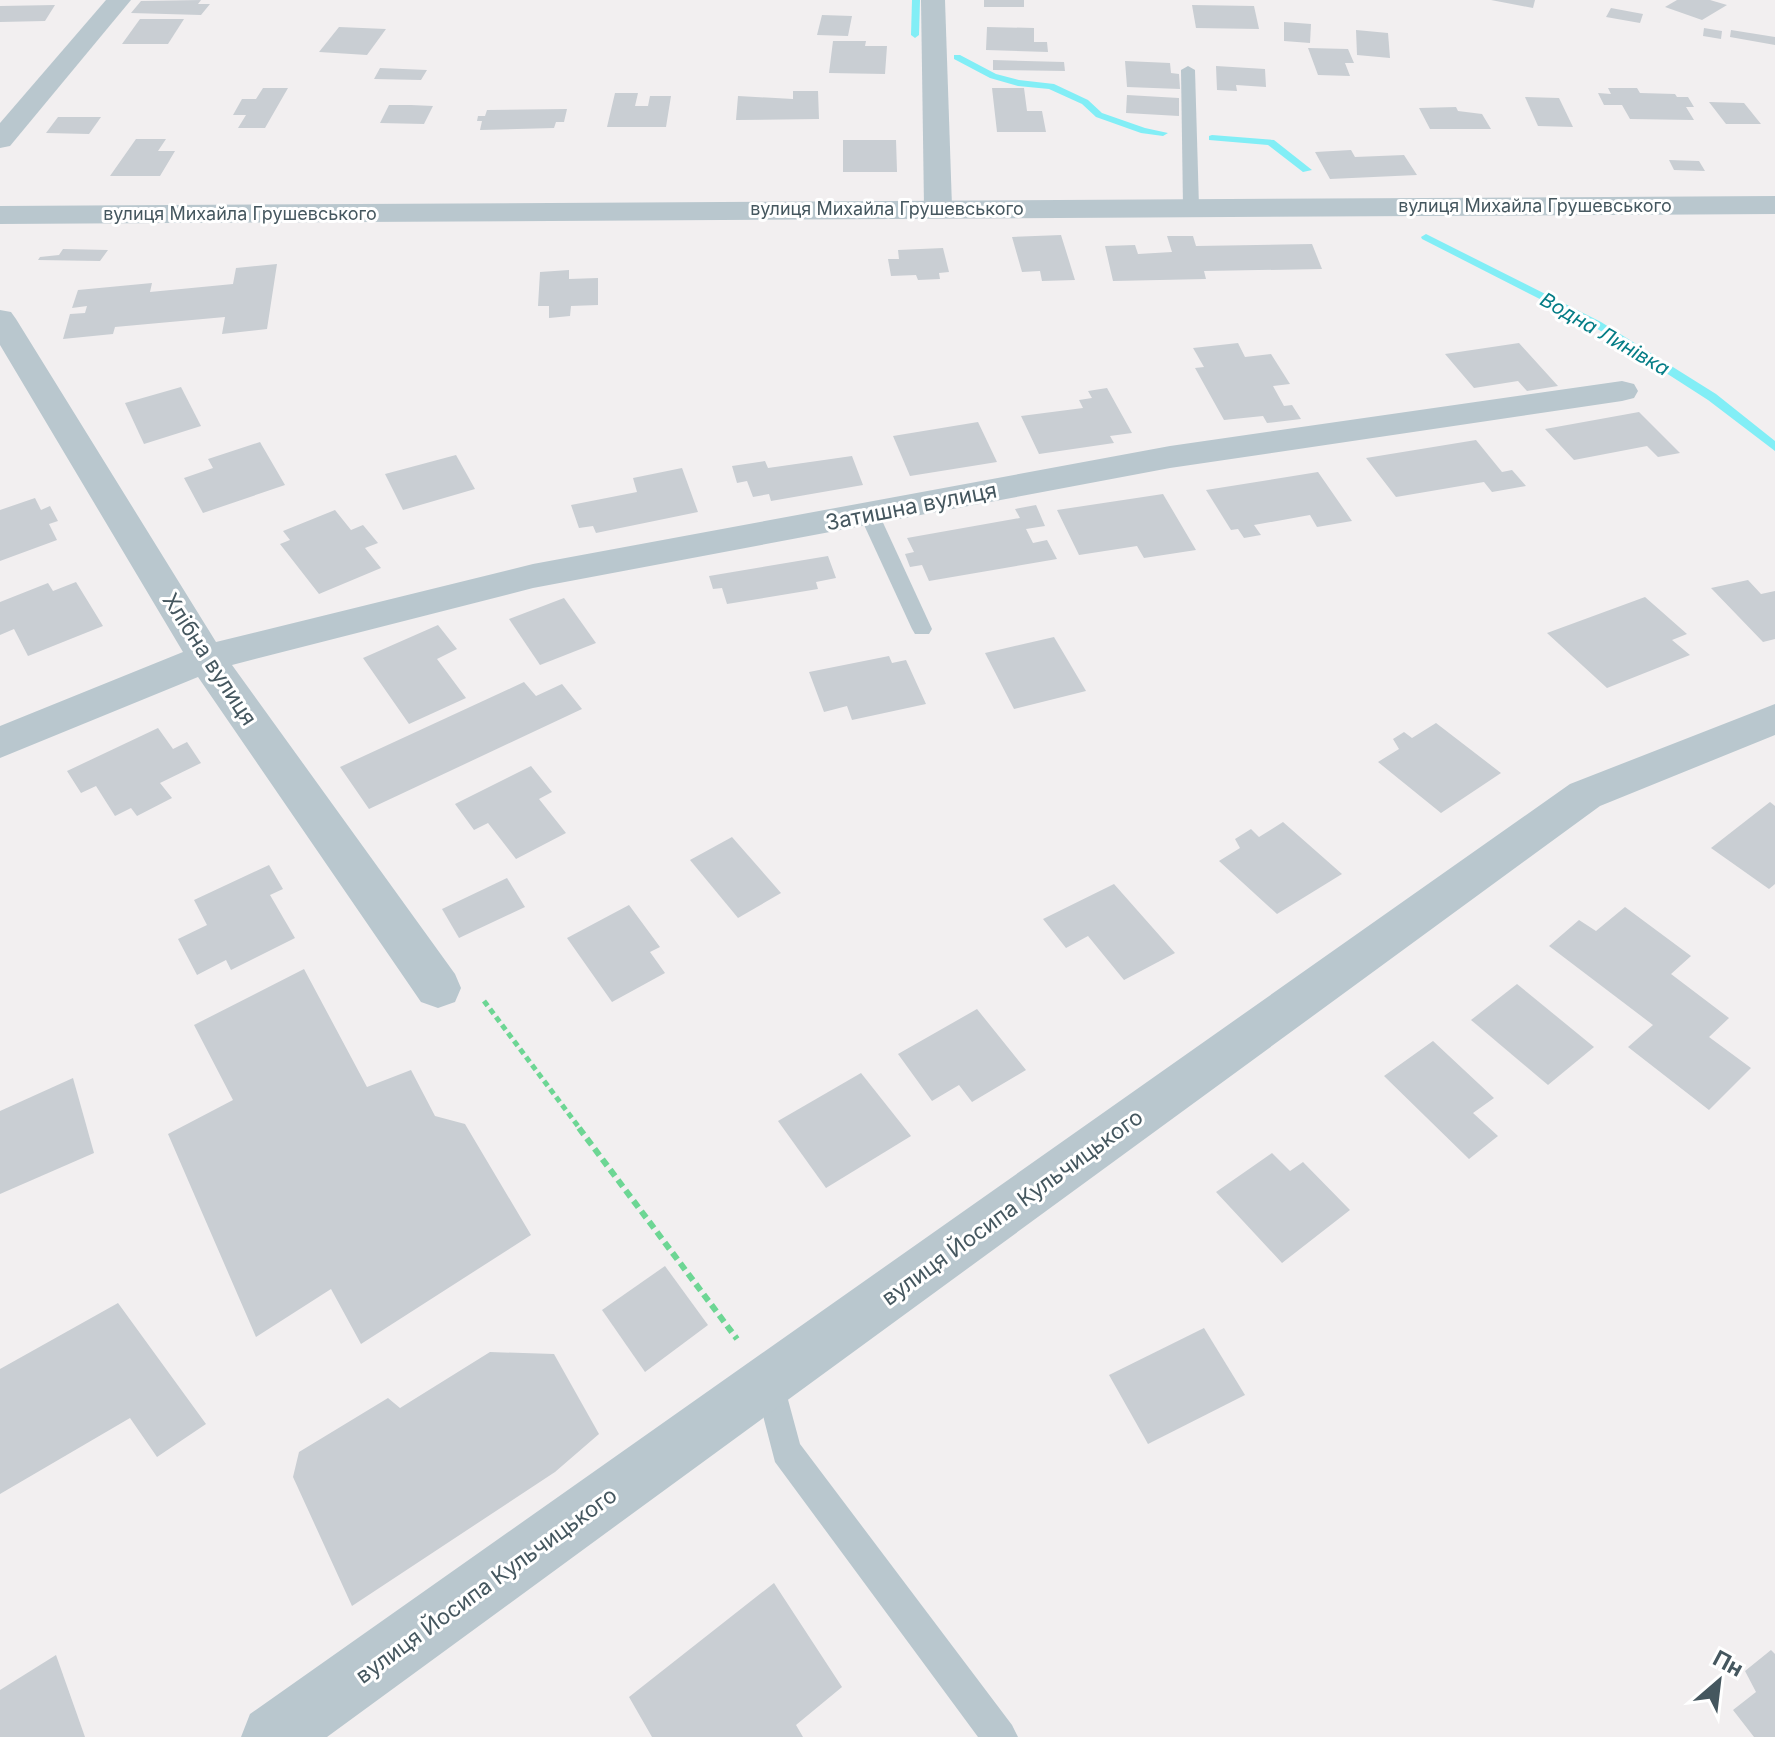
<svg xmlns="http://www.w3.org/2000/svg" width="1775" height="1737" viewBox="0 0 1775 1737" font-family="Inter,sans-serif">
	<rect width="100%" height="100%" fill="#f2eff0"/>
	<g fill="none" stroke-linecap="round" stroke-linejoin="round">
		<g fill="#82eef6" fill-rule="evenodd">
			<polygon points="912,0 920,0 919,35 915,38 911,35"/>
			<polygon points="954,55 960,55 996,74 1019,80 1054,84 1088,100 1102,113 1145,128 1168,133 1163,136 1141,133 1096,117 1082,104 1049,89 1018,86 990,78 954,59"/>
			<polygon points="1212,135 1274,140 1312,170 1303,172 1268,145 1209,140 1209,136"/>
			<polygon points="1426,234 1601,322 1716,394 1775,441 1775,451 1708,400 1593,326 1422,239 1421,237"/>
		</g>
	</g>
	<g fill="#c9ced3">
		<polygon points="201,0 198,4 210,4 201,15 131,13 141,1"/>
		<rect x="984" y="0" width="40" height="7"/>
		<polygon points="1491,0 1535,0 1533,8"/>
		<polygon points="1677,0 1710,0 1727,5 1702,20 1665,7"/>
		<polygon points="55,5 45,21 0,22 0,6"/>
		<polygon points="1192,5 1254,6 1259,29 1196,28"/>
		<polygon points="1611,8 1643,14 1640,23 1606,17"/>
		<polygon points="822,15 852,16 848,36 817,35"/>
		<polygon points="140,19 184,19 168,44 122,44"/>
		<polygon points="1284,22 1311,24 1310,43 1284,41"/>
		<polygon points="339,27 386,29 367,55 319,52"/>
		<polygon points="987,27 1034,28 1034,42 1047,42 1048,52 986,50"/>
		<polygon points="1704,28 1722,31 1721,39 1703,36"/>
		<polygon points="1356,30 1388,33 1390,58 1357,55"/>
		<polygon points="1731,30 1775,37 1775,45 1730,37"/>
		<polygon points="833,41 866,41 865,46 887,46 885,74 829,73"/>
		<polygon points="1308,48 1348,49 1354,63 1345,63 1350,76 1318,75"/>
		<polygon points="993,60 1064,62 1065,71 993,70"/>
		<polygon points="1125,61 1170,63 1171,73 1179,74 1180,89 1127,87"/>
		<polygon points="1216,66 1265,69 1266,87 1236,85 1237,91 1217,90"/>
		<polygon points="380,68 403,69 427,70 421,80 374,79"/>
		<polygon points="263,88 288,88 265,128 238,128 246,115 233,115 242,99 256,99"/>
		<polygon points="992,88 1024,88 1027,111 1042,111 1046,132 997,132"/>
		<polygon points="1608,88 1637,88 1640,93 1675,94 1677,97 1688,97 1694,107 1686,107 1694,120 1630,119 1622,105 1604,105 1598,93 1611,94"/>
		<polygon points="793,91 818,91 819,119 736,120 738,96 793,99"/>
		<polygon points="615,93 638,93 635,106 648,106 650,96 671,96 666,127 607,127"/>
		<polygon points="1127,95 1179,98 1179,116 1126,113"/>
		<polygon points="1525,97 1559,98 1573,127 1538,126"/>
		<polygon points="1709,102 1744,103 1761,124 1726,124"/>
		<polygon points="389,105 411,105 433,106 424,124 380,123"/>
		<polygon points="1456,107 1458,111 1482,114 1491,129 1430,129 1419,108"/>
		<polygon points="567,109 564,122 556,122 554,128 480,130 482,121 477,121 478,116 485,116 487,110"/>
		<polygon points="58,117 101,117 89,134 46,133"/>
		<polygon points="136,139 166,139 158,151 175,151 160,176 110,176"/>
		<polygon points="843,140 896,140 897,172 843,172"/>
		<polygon points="1351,150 1355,157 1404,155 1417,175 1330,179 1315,152"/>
		<polygon points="1669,160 1699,161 1705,171 1674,170"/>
		<polygon points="1061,235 1075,280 1042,281 1040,271 1022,272 1012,237"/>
		<polygon points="1167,236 1193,236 1196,246 1312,244 1322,269 1204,271 1206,279 1113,281 1105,246 1135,245 1138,254 1172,252"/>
		<polygon points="943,248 949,272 939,273 940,279 918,280 916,275 891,276 888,259 899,259 898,250"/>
		<polygon points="63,249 108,250 100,261 38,260 40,257 59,255"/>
		<polygon points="277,264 267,329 222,334 225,317 115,327 113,334 63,339 70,314 85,313 87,306 72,308 78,290 152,283 150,292 233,284 236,268"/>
		<polygon points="569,270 569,279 598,278 598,305 571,306 570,316 549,318 549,306 538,306 540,272"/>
		<polygon points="1238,343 1245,357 1271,354 1290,384 1273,386 1284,406 1292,405 1301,419 1267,423 1263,416 1224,420 1195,368 1204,367 1193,348"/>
		<polygon points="1519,343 1558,386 1527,391 1518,381 1474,388 1445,354"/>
		<polygon points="181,387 201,426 144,444 125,403"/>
		<polygon points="1107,388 1132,433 1110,436 1114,443 1039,454 1021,416 1083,408 1079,400 1092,398 1088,391"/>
		<polygon points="1639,412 1680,453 1658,457 1647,446 1574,460 1545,429"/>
		<polygon points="978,422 997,462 910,476 893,436"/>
		<polygon points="1476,440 1502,472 1512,470 1526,486 1492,492 1484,482 1396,497 1366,458"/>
		<polygon points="260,442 285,485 203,513 184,478 213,468 208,459"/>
		<polygon points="456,455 475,489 403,510 385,474"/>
		<polygon points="852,456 863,485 771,501 769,494 753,497 747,481 737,483 732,466 765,461 768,468"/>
		<polygon points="682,468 698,512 596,533 593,526 579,528 571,505 637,492 633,478"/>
		<polygon points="1318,472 1352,521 1317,527 1310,515 1254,525 1261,535 1244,538 1238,529 1231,530 1206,490"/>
		<polygon points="1163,494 1196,550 1144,558 1137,546 1079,555 1057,510"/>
		<polygon points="35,498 41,510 50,506 58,521 49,524 57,540 0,561 0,510"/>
		<polygon points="1036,505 1045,526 1026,529 1033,543 1047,540 1057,559 929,581 922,565 910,567 905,554 914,552 907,538 1020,518 1015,509"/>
		<polygon points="335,510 351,530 363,525 378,543 365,548 381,568 319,594 280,544 290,540 283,531"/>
		<polygon points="828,556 836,578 816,582 818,589 727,604 722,588 713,589 709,576"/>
		<polygon points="1748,580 1761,594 1775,591 1775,639 1763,642 1711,588"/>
		<polygon points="76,582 103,626 28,656 14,629 0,635 0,602 48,583 53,591"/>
		<polygon points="1645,597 1687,634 1672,640 1690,655 1607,688 1547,633"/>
		<polygon points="564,598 596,643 540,665 509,619"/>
		<polygon points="438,625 457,649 437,659 466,698 409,724 363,658"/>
		<polygon points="1054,637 1086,691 1014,709 985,653"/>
		<polygon points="889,656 892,663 906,660 926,704 852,720 847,706 824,712 809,672"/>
		<polygon points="524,682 536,696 562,684 582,709 369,809 340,767"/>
		<polygon points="1436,723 1501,773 1441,813 1378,762 1399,749 1393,739 1404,732 1412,738"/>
		<polygon points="158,728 173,749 187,742 201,763 160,783 172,798 137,816 131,808 115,816 96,786 81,793 67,771"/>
		<polygon points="531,766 552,792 539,799 566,833 516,859 488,823 474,830 455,804"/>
		<polygon points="1770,802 1775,806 1775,884 1769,889 1711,848"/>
		<polygon points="1283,822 1342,874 1277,914 1219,861 1240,848 1235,839 1251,829 1259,837"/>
		<polygon points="732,837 781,893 738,918 690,860"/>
		<polygon points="269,865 283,889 270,895 295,938 231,970 226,960 197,975 178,939 207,925 194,900"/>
		<polygon points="507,878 525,907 459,938 442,909"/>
		<polygon points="1114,884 1175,953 1124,980 1088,936 1066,948 1043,919"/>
		<polygon points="629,905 660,947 650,952 665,973 612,1002 567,938"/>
		<polygon points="1625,907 1691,956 1671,974 1729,1018 1709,1037 1751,1068 1709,1110 1628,1047 1653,1025 1549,946 1579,920 1596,931"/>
		<polygon points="304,969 367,1087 411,1070 435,1116 465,1124 531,1235 361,1344 331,1289 256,1337 168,1134 233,1100 194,1025"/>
		<polygon points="1517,984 1594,1047 1548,1085 1471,1020"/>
		<polygon points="977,1009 1026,1070 972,1102 959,1085 932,1101 898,1054"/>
		<polygon points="1433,1041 1494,1098 1473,1113 1498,1136 1469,1159 1384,1076"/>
		<polygon points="861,1073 911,1136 826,1188 778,1121"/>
		<polygon points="73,1078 94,1153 0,1194 0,1111"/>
		<polygon points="1272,1153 1290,1171 1303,1162 1350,1210 1282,1263 1216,1192"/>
		<polygon points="665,1266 708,1325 645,1372 602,1310"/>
		<polygon points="118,1303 206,1424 157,1457 130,1418 0,1494 0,1369"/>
		<polygon points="1204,1328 1245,1395 1148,1444 1109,1375"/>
		<polygon points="490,1352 554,1354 599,1434 555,1472 352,1606 293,1477 299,1452 388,1398 400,1408"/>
		<polygon points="774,1583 842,1687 796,1725 803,1737 652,1737 629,1697"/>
		<polygon points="1771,1650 1775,1654 1775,1737 1754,1737 1733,1710 1756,1692 1745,1671"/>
		<polygon points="56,1655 85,1737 0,1737 0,1690"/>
	</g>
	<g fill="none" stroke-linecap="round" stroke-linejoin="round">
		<polyline stroke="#6dd694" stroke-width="5" stroke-dasharray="6 4" stroke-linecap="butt" points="484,1001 581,1130"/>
		<polyline stroke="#6dd694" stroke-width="6" stroke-dasharray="8 5" stroke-linecap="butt" points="579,1128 737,1339"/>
		<g fill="#b9c7ce" fill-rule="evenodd">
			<polygon points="1188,66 1195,70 1199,207 1191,212 1183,207 1181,70"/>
			<polygon points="869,508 879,514 932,629 929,634 915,634 912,629 859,514"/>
			<polygon points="769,1366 780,1370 800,1444 1012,1725 1018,1737 978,1737 775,1462 754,1381 758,1370"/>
		</g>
		<g fill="#b9c7ce" fill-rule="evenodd">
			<polygon points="106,0 131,0 10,146 0,148 0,123"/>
			<polygon points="921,0 945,0 952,207 948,213 938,216 928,213 924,207"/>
			<polygon points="0,310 11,312 16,319 216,642 533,564 1170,446 1622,381 1634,384 1638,391 1634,398 1622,401 1170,468 533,588 232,665 455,974 461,988 455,1002 438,1008 421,1002 198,677 0,758 0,726 183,652 0,345"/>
			<polygon points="1775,704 1775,735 1600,806 327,1737 241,1737 250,1714 1570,784"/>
		</g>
		<polygon fill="#b9c7ce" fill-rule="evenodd" points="1775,196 1775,214 0,224 0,206"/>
	</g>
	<g text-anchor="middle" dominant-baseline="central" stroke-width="6" stroke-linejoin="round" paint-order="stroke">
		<g font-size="18" fill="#45575f" stroke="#fff">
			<text x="1535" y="205">вулиця Михайла Грушевського</text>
			<text x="887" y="208">вулиця Михайла Грушевського</text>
			<text x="240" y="213">вулиця Михайла Грушевського</text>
		</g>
		<g font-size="20" font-style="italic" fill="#057d86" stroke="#fff">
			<text transform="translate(1605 334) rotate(30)">Водна Линівка</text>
		</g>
		<g font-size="22" fill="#45575f" stroke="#fff">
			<text transform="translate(911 506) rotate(-11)">Затишна вулиця</text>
			<text transform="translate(210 659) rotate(57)">Хлібна вулиця</text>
			<text transform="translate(1012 1207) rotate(-36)">вулиця Йосипа Кульчицького</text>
			<text transform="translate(486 1585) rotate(-36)">вулиця Йосипа Кульчицького</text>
		</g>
	</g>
	<g transform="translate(1719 1681) rotate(28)" stroke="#ffffff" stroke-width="6" paint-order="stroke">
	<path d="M0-6L14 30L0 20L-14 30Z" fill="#45575f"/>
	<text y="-12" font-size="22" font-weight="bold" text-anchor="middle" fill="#45575f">Пн</text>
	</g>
</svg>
